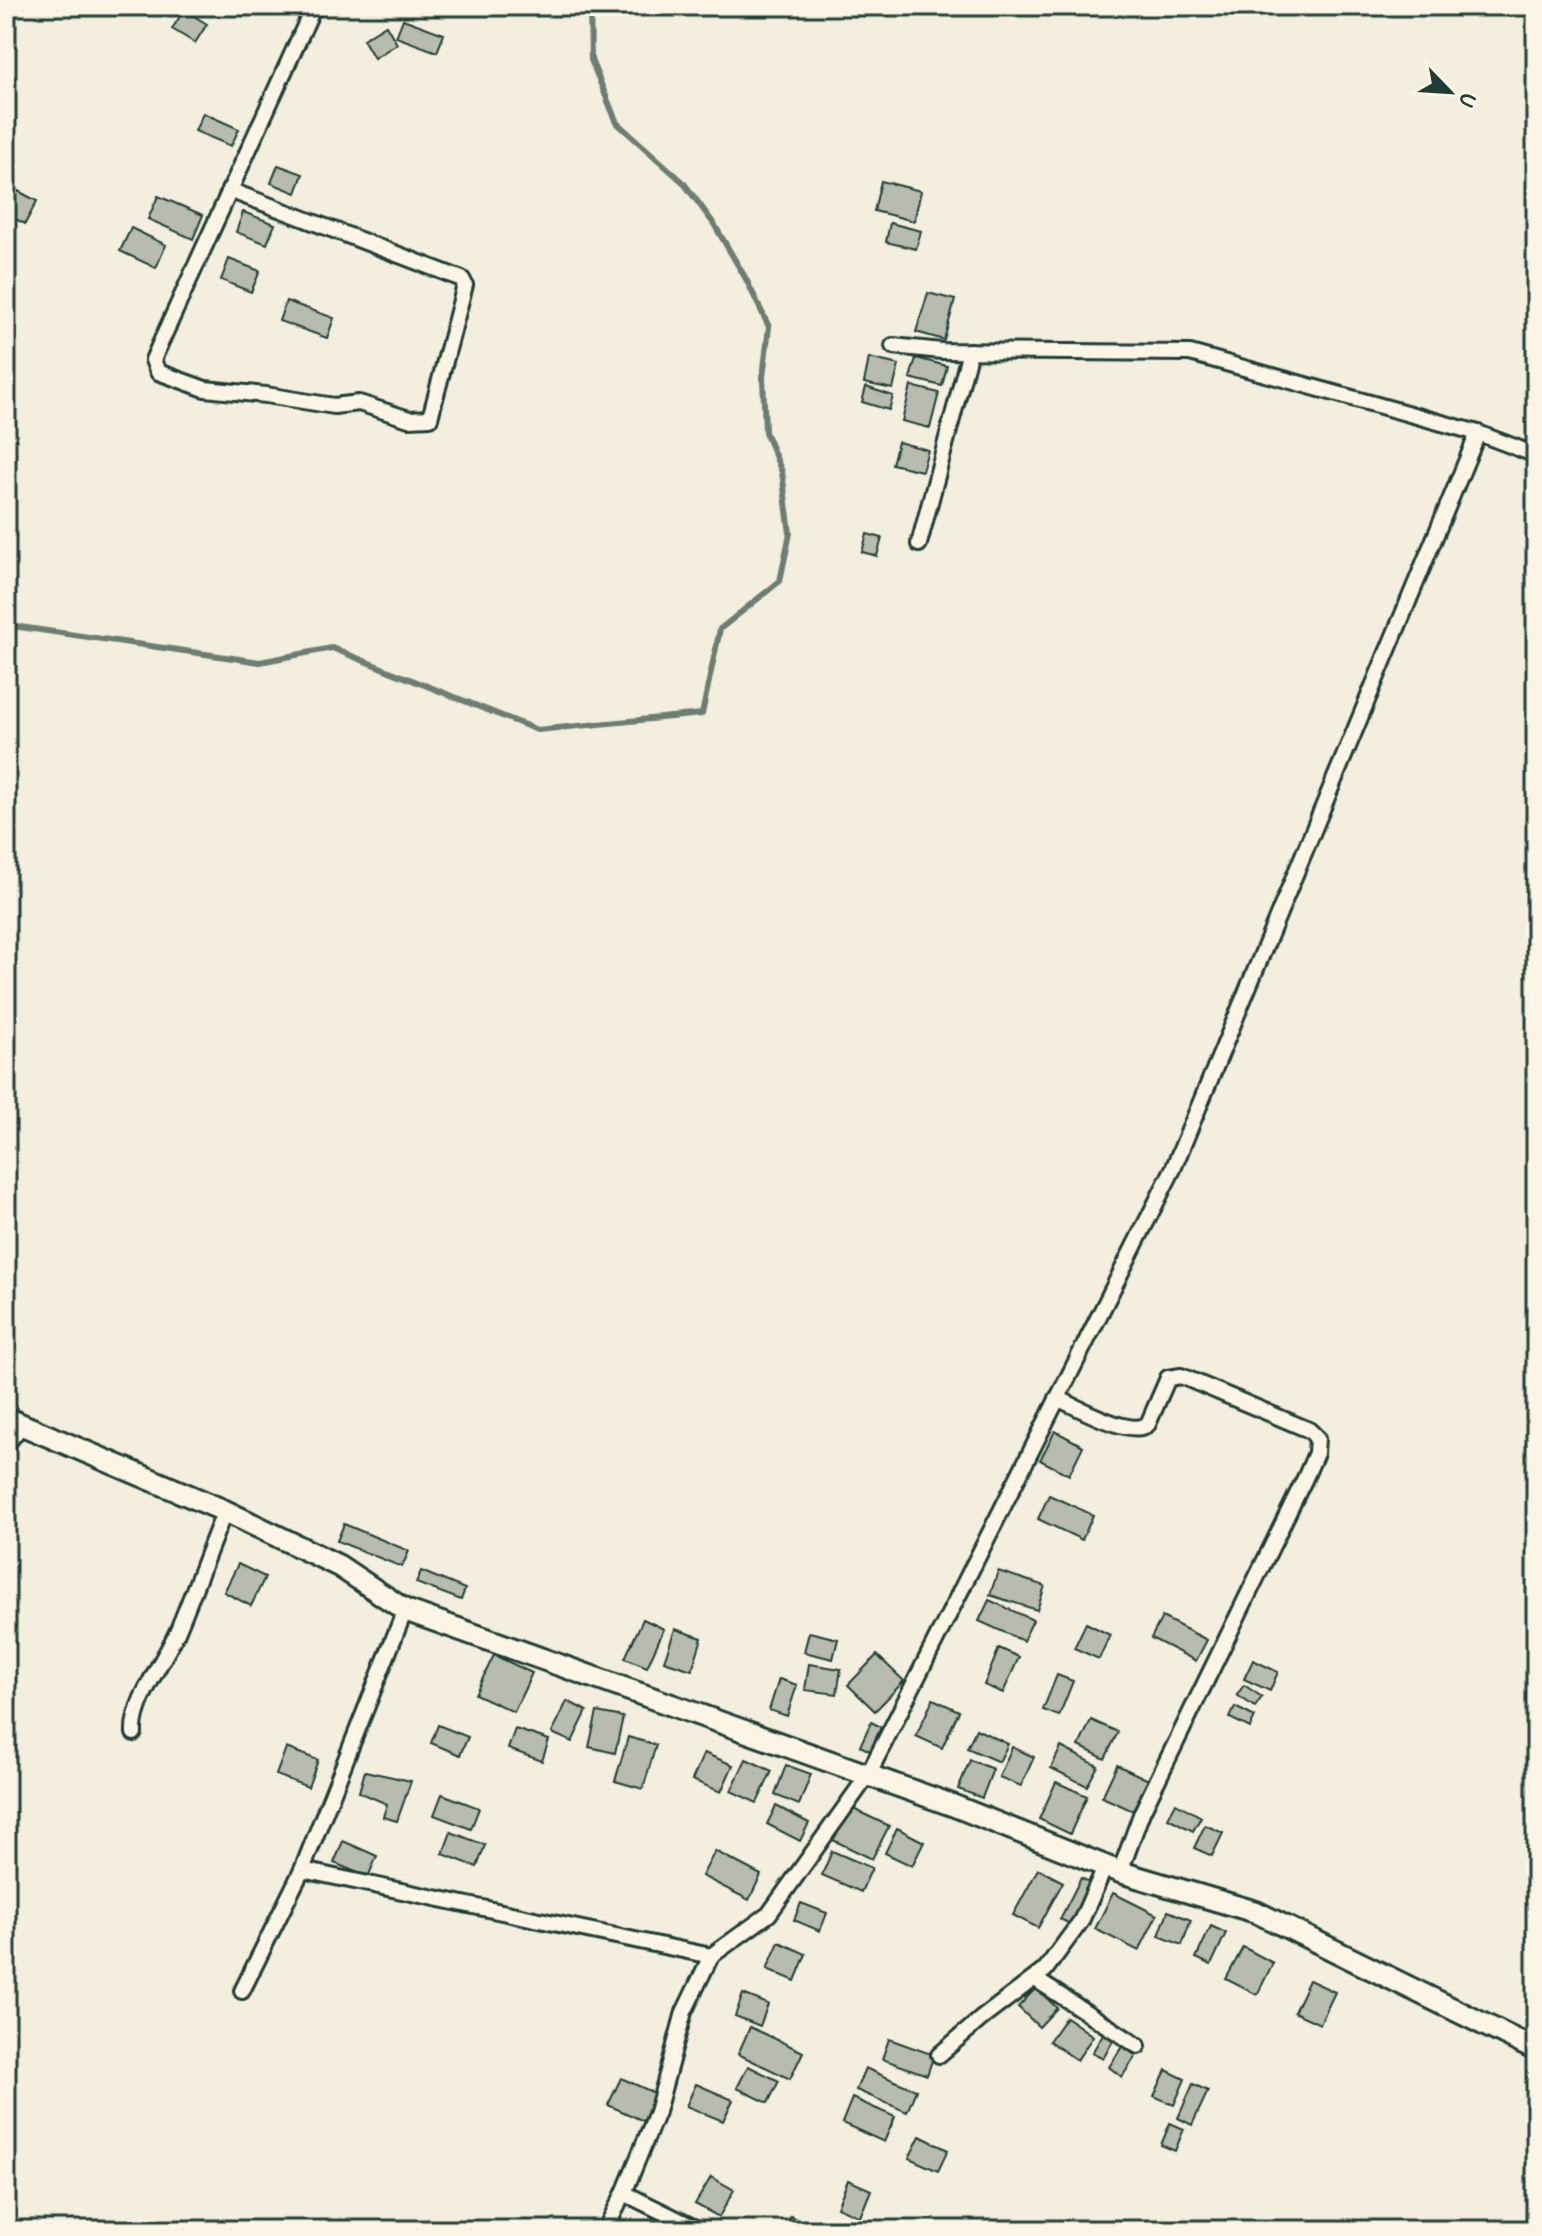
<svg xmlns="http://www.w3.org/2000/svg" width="1542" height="2236" viewBox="0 0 1542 2236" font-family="'Patrick Hand',sans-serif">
	<rect width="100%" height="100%" fill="#f3eede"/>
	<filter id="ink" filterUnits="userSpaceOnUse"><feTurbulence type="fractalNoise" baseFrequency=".0125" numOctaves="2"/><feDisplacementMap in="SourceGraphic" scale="16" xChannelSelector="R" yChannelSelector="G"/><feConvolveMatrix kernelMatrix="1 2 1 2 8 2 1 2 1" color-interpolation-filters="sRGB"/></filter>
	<g filter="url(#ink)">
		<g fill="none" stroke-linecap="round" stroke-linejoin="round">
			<polyline stroke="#6c7d72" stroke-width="6" points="6,625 260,662 332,648 537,730 702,714 720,629 780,581 790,533 782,472 765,432 763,377 769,327 746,279 714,224 683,182 617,123 591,60 590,6"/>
		</g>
		<g fill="#b8bcae" stroke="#1f3d34" stroke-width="2">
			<polygon points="184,10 207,24 195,43 172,29"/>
			<polygon points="403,19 444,34 437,52 396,37"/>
			<polygon points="386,25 397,44 374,58 363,39"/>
			<polygon points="203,113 239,129 231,146 195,131"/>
			<polygon points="278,165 303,174 296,193 271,183"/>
			<polygon points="881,181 921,191 914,221 874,211"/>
			<polygon points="18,191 37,201 25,224 6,214"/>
			<polygon points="158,196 203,215 193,239 148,219"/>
			<polygon points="243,212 275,224 267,244 236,232"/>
			<polygon points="890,223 921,231 916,249 886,242"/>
			<polygon points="131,228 166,245 156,268 120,251"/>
			<polygon points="229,259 260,271 251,292 221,280"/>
			<polygon points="928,293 955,300 944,340 916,332"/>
			<polygon points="286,301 334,318 327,338 279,321"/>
			<polygon points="869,358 899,365 893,389 864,383"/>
			<polygon points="916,358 947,366 942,386 910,378"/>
			<polygon points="911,386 939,393 930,428 902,421"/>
			<polygon points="866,387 893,396 889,410 862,402"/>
			<polygon points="898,442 928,450 922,471 892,464"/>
			<polygon points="867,534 882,538 877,556 862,552"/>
			<polygon points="1055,1431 1083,1446 1069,1475 1040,1460"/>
			<polygon points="1049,1495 1093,1515 1082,1540 1038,1519"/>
			<polygon points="344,1524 409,1551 402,1567 337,1541"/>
			<polygon points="238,1564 265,1577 251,1606 224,1592"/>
			<polygon points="421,1571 465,1589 461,1600 416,1583"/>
			<polygon points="998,1571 1045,1586 1037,1610 990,1595"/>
			<polygon points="989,1600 1033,1620 1023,1641 979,1621"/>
			<polygon points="1162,1617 1207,1640 1196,1661 1151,1638"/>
			<polygon points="643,1619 664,1629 647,1667 625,1658"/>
			<polygon points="1086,1623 1110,1635 1099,1659 1074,1648"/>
			<polygon points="675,1629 702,1638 692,1670 664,1661"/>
			<polygon points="809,1632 838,1639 833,1659 804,1652"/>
			<polygon points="999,1648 1019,1657 1003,1693 984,1685"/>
			<polygon points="494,1655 532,1673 514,1712 475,1694"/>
			<polygon points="877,1655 904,1681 875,1711 848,1685"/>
			<polygon points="1253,1660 1278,1672 1270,1691 1244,1679"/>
			<polygon points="809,1664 841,1669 837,1694 805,1690"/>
			<polygon points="1057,1675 1073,1681 1059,1716 1043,1710"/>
			<polygon points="779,1679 797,1685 787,1716 769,1710"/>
			<polygon points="1244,1685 1262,1697 1255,1707 1237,1695"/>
			<polygon points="933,1699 959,1711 942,1748 916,1736"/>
			<polygon points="567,1701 587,1711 572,1742 552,1733"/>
			<polygon points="1235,1707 1255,1717 1250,1728 1230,1718"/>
			<polygon points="597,1712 623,1717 615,1753 589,1747"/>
			<polygon points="1091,1720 1118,1732 1105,1759 1079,1746"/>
			<polygon points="871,1722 881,1727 870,1751 860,1746"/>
			<polygon points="438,1725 468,1737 460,1755 431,1743"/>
			<polygon points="515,1729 549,1740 542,1761 508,1749"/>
			<polygon points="976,1729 1008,1744 999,1762 967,1748"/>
			<polygon points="628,1737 656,1745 643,1789 615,1781"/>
			<polygon points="1012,1747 1034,1757 1021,1786 999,1777"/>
			<polygon points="1061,1747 1098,1766 1087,1786 1051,1768"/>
			<polygon points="286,1748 318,1760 308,1787 276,1775"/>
			<polygon points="704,1753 733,1765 721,1792 692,1780"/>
			<polygon points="746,1759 772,1771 757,1803 731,1791"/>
			<polygon points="970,1760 993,1769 982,1798 958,1789"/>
			<polygon points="786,1765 811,1774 799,1805 775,1795"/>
			<polygon points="1117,1765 1155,1783 1140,1814 1102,1797"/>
			<polygon points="365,1771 411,1781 397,1821 383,1817 387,1804 359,1792"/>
			<polygon points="1056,1782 1087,1796 1070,1834 1039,1819"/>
			<polygon points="442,1794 479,1808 471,1829 434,1815"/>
			<polygon points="1176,1803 1201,1817 1193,1831 1168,1818"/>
			<polygon points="776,1806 809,1823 800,1841 767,1824"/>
			<polygon points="847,1806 889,1826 872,1859 831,1839"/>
			<polygon points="1205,1825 1223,1833 1212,1856 1194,1848"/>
			<polygon points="897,1828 924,1842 912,1866 885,1853"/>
			<polygon points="451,1832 485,1845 477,1867 443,1854"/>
			<polygon points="343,1841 377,1856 368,1877 334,1863"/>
			<polygon points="715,1851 761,1875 749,1900 702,1876"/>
			<polygon points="832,1851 872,1868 861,1892 822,1875"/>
			<polygon points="1038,1869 1063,1882 1038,1928 1013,1915"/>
			<polygon points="1081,1878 1101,1888 1080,1929 1060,1919"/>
			<polygon points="1113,1893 1157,1915 1139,1951 1095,1929"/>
			<polygon points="801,1903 827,1913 820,1931 794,1920"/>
			<polygon points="1168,1911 1191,1920 1182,1945 1159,1936"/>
			<polygon points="1211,1926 1226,1933 1211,1965 1196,1958"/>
			<polygon points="779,1942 806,1954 795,1981 767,1969"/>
			<polygon points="1243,1947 1273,1963 1257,1995 1226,1979"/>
			<polygon points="1309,1980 1335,1992 1320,2024 1294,2012"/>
			<polygon points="1036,1988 1057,2008 1039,2027 1018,2007"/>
			<polygon points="743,1994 768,2004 760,2026 735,2016"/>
			<polygon points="1066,2017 1093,2036 1077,2060 1049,2041"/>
			<polygon points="750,2027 803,2052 790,2079 738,2054"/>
			<polygon points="1106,2029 1116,2035 1103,2059 1092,2053"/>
			<polygon points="889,2039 934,2055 927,2075 882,2059"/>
			<polygon points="1125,2042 1139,2051 1122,2077 1109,2067"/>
			<polygon points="748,2066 779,2081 768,2103 737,2088"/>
			<polygon points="865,2068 916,2090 907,2112 856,2090"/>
			<polygon points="1166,2070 1185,2079 1174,2105 1154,2096"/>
			<polygon points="621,2078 661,2096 648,2123 608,2105"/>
			<polygon points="696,2084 733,2100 723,2121 686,2106"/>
			<polygon points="1193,2084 1208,2091 1192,2125 1178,2118"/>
			<polygon points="852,2098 895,2117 884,2142 842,2123"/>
			<polygon points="1170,2123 1184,2129 1175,2151 1161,2145"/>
			<polygon points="920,2136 948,2150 938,2171 909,2158"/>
			<polygon points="711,2177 734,2190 719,2217 695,2204"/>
			<polygon points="848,2180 871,2190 860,2217 837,2207"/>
			<polygon points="654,2213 693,2230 647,2230"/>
			<polygon points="790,2216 807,2225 805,2230 786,2230"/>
		</g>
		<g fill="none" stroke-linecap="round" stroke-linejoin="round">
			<defs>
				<g id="street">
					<polyline points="229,190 462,279 465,285 430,418 409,419 359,403 334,406 266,395 205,389 158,372 153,360 160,344 314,6"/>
					<polyline points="893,346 942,351 1190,353 1478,433 1536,455"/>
					<polyline points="919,544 970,351"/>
					<path d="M 1057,1398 C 1077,1407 1131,1438 1148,1424 L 1168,1378 L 1181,1376 L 1309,1430 L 1317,1438 L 1316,1453 L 1306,1476 L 1142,1812 L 1120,1872"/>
					<polyline points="6,1445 22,1425"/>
					<path d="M 134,1733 C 132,1702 165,1660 177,1632 C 194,1592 208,1551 225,1511"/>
					<polyline points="302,1870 711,1956"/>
					<polyline points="1035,1979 1138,2046"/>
					<polyline points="242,1991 302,1870 405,1610"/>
					<polyline points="939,2055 982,2018 1045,1970 1081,1921 1105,1867"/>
					<polyline points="624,2193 699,2230"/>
					<polyline points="605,2230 624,2193 657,2112 684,2012 711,1956 769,1914 868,1775 1173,1169 1478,433"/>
				</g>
				<polyline id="secondary" points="6,1418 225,1511 339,1566 405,1610 952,1805 1120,1872 1256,1912 1536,2050"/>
			</defs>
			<use href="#street" stroke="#1f3d34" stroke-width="20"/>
			<use href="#secondary" stroke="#1f3d34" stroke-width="26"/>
			<use href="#street" stroke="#fcf5e5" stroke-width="14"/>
			<use href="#secondary" stroke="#fcf5e5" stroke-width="20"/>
		</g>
	</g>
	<rect width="1542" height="2236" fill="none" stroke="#fcf5e5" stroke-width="32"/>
	<rect x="16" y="16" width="1510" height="2204" fill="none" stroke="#1f3d34" stroke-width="3" filter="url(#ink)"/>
	<g transform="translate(1450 92) rotate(115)" stroke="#fcf5e5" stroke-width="6" paint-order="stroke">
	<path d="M0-6L14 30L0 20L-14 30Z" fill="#1f3d34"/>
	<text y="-12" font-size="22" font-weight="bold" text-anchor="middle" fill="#1f3d34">U</text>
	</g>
</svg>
